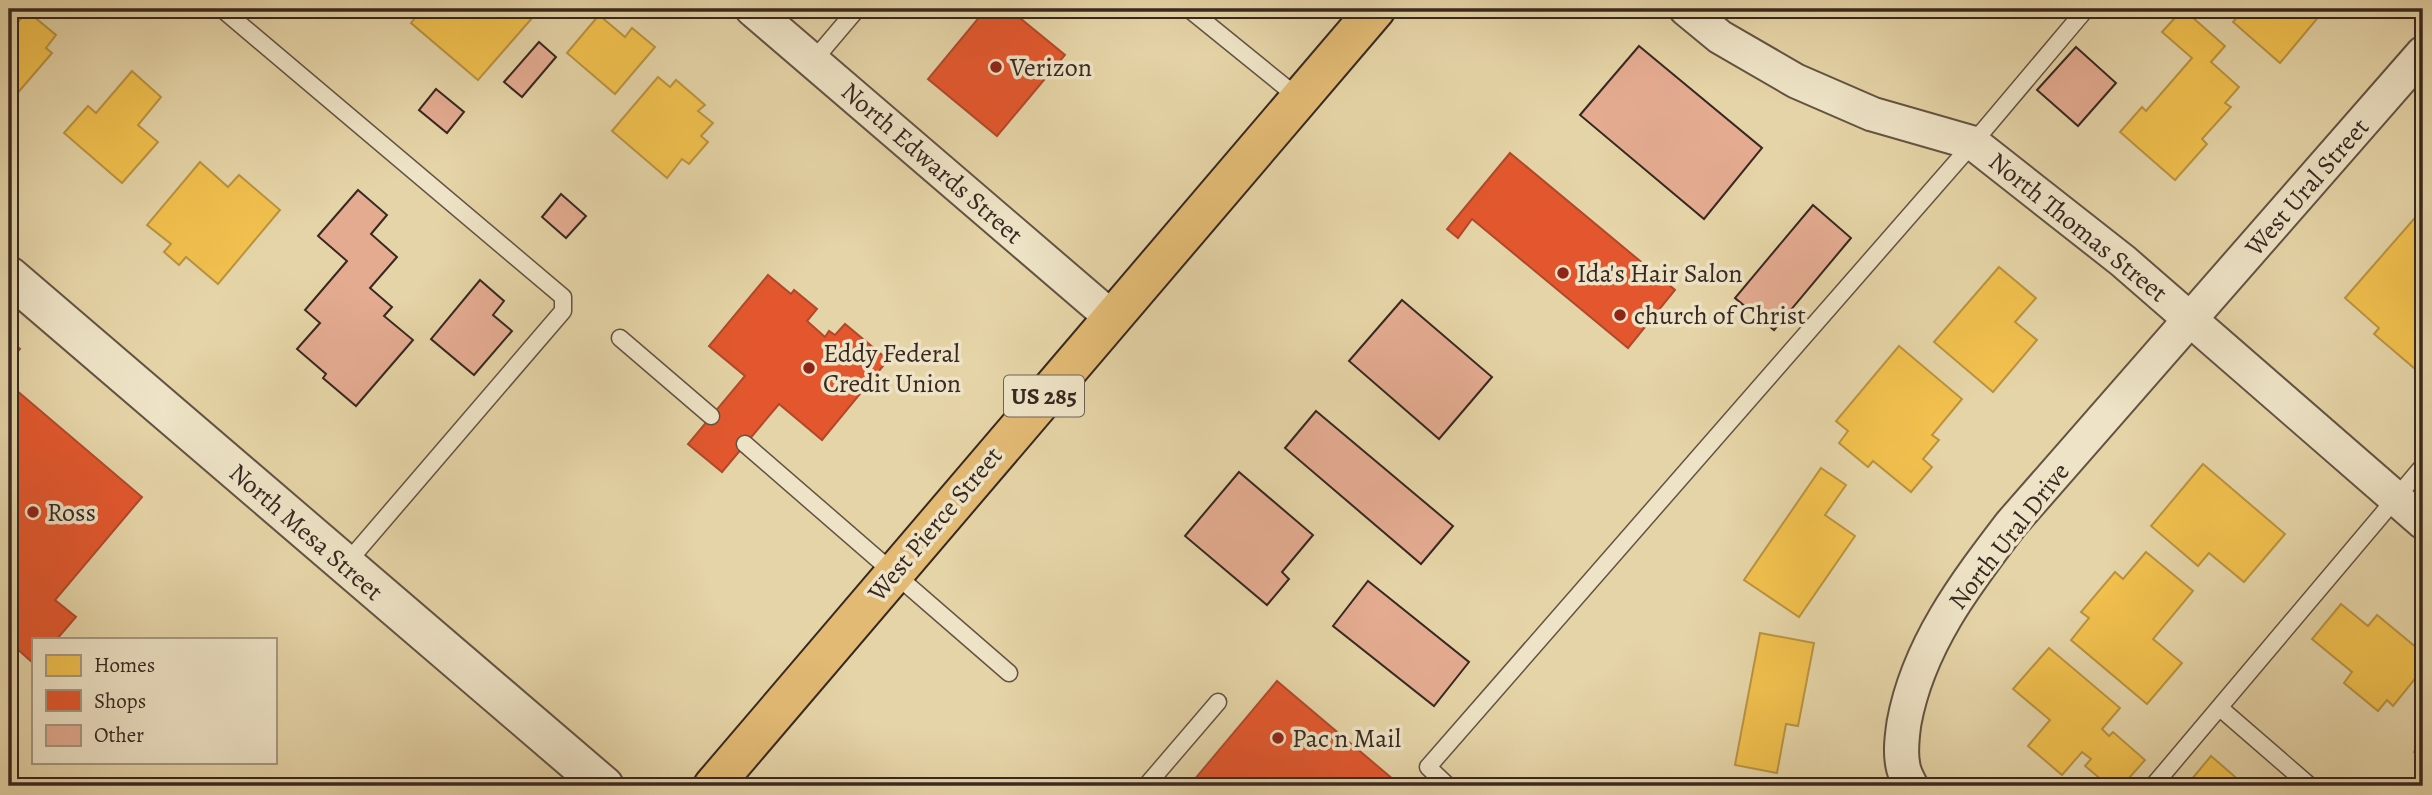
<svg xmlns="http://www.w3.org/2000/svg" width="2432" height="795" viewBox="0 0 2432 795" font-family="Alegreya,serif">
	<rect width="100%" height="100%" fill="#e5d4a7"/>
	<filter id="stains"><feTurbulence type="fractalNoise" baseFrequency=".00286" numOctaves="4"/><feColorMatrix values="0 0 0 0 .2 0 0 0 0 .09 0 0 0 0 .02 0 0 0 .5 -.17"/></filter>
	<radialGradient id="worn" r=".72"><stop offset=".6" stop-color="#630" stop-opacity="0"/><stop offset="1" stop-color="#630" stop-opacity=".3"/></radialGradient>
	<g fill="#f2c14e" stroke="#ba9340" stroke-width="2">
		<polygon points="422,9 540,9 478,80 411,23"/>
		<polygon points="2183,9 2225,46 2211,62 2239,87 2225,103 2231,107 2202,139 2207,144 2175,180 2120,132 2142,107 2146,111 2192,58 2162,32"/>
		<polygon points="2244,9 2314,9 2321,14 2280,63 2233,22"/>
		<polygon points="27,11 56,35 46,48 52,53 9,103 9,26 15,19 18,22"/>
		<polygon points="599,15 625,37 632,28 655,47 615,94 567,53"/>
		<polygon points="132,71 161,97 138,125 158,142 122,183 64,133 88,106 96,113"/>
		<polygon points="658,77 670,87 676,80 705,105 698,111 713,123 701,136 708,142 689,164 682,159 667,178 612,131"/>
		<polygon points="200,162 228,187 239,175 280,210 218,284 186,257 179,265 164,252 171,244 147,225"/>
		<polygon points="2420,212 2423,214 2423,357 2414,368 2374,334 2379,328 2345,298"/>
		<polygon points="1999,267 2036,298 2015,322 2037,340 1993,392 1934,342"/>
		<polygon points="1899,346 1962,399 1932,435 1939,440 1923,459 1932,467 1911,492 1873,461 1868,467 1839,443 1848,431 1836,421"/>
		<polygon points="2203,464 2285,534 2244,582 2209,553 2198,566 2151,526"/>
		<polygon points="1821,468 1846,485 1825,515 1855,536 1799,617 1744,580"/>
		<polygon points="2146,552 2193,591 2153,639 2182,663 2147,704 2071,640 2089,618 2081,612 2115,572 2123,579"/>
		<polygon points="2341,604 2368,626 2377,615 2423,653 2423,669 2393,706 2387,700 2378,711 2344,683 2352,672 2312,639"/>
		<polygon points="1760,633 1814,643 1798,726 1786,724 1777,773 1735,765"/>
		<polygon points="2049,648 2120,708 2102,729 2109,736 2113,732 2145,760 2122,786 2109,786 2085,766 2091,759 2082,752 2062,775 2028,746 2050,720 2013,689"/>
		<polygon points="2423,736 2423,757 2414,752"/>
		<polygon points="2211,756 2241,782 2237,786 2186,786"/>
	</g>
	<g fill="#e4572e" stroke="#b0492a" stroke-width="2">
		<polygon points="986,9 1009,9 1065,55 997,136 928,79"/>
		<polygon points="1510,153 1675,290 1628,348 1472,219 1458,238 1447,229"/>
		<polygon points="768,275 791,294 794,290 817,309 807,321 825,337 829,331 835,335 845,324 888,360 822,440 779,404 722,472 688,444 745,376 709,346"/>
		<polygon points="9,340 20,349 9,362"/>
		<polygon points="9,384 142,497 55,600 76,617 57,639 33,639 33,663 15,647 9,654"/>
		<polygon points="1277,681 1401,786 1189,786"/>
	</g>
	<g fill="#e4ab91" stroke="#382821" stroke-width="2">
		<polygon points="539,42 556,57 522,97 504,82"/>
		<polygon points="1639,46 1762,148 1704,219 1580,115"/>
		<polygon points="2076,47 2116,83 2078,126 2037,90"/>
		<polygon points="436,89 464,112 447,133 419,110"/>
		<polygon points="358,190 387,215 371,234 397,257 370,288 392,307 384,316 413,340 356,406 323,378 326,374 297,349 320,323 305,310 347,261 318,236"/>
		<polygon points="561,194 586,216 566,238 542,217"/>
		<polygon points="1813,205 1851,238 1774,330 1735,298"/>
		<polygon points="480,280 504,301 493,315 512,331 474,375 431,339"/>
		<polygon points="1402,300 1492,377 1439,439 1349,361"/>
		<polygon points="1316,411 1453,526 1421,564 1285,448"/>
		<polygon points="1239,472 1313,535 1282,572 1289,579 1267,605 1185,536"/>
		<polygon points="1368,581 1469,662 1434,706 1333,626"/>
	</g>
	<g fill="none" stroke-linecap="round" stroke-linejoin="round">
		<defs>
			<g id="service">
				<polyline points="222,9 563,297 563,311 345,565"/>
				<polyline points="1189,9 1300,99"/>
				<polyline points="813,61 857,9"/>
				<polyline points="620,338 711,416"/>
				<polyline points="745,444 1009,673"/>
				<polyline points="2220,708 2310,786"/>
				<polyline points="1146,786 1218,702"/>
				<polyline points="1448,786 1428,767 1973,143 2086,9"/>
				<polyline points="2153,786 2423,466"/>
			</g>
			<g id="minor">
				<polyline points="752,9 1112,318"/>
				<polyline points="1686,9 1720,37 1796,81 1872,114 1973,143 2123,261 2423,522"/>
				<path d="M 1911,786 C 1908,780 1904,773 1903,766 C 1900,752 1902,737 1904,723 C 1918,646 1965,584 2011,524 L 2423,53"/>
			</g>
			<polyline id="tertiary" points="9,276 604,786"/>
			<polyline id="trunk" points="713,786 1376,9"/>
		</defs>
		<use href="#service" stroke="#635342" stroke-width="19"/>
		<use href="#minor" stroke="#635342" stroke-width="37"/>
		<use href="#tertiary" stroke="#635342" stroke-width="42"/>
		<use href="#trunk" stroke="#382821" stroke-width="42"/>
		<use href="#service" stroke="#eee3c6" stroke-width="16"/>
		<use href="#minor" stroke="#eee3c6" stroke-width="33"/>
		<use href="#tertiary" stroke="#eee3c6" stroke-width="38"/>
		<use href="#trunk" stroke="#e2ba74" stroke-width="38"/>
	</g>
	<g fill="#8f2418" stroke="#eee3c6" stroke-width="2.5">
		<circle cx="996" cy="67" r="7"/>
		<circle cx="1563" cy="273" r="7"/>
		<circle cx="1620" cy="315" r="7"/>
		<circle cx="809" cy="368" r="7"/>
		<circle cx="33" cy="512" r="7"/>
		<circle cx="1278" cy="738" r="7"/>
	</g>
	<g text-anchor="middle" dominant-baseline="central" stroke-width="7" stroke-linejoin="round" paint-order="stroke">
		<rect fill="#eee3c6" stroke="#6f6052" stroke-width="2" x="1004" y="375.5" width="80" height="41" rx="5"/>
		<g font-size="24" font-weight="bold" fill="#382821">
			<text x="1044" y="396">US 285</text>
		</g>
		<g font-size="26" fill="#382821" stroke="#eee3c6" text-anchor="start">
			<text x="1010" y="67">Verizon</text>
			<text x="1577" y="273">Ida's Hair Salon</text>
			<text x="1634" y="315">church of Christ</text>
			<text x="823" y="353">Eddy Federal<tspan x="823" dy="30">Credit Union</tspan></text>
			<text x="47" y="512">Ross</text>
			<text x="1292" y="738">Pac n Mail</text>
		</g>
		<g font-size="26" fill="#382821" stroke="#eee3c6">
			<text transform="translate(932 163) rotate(41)">North Edwards Street</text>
			<text transform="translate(2307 187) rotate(-49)">West Ural Street</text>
			<text transform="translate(2078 227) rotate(39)">North Thomas Street</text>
			<text transform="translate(935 524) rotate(-50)">West Pierce Street</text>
			<text transform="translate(306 532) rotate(41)">North Mesa Street</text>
			<text transform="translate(2009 536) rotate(-52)">North Ural Drive</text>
		</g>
	</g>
	<rect width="2432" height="795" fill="none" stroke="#e5d4a7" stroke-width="35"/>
	<rect x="10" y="10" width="2411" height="774" fill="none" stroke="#382821" stroke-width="3.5"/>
	<rect x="18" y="18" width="2397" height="760" fill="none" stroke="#382821" stroke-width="2"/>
	<rect x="32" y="638" width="245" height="126" fill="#eee3c6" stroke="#a59884" stroke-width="2"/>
	<rect x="46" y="655" width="35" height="21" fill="#f2c14e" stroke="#a59884" stroke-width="2"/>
	<text x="94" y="672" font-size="21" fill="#382821">Homes</text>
	<rect x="46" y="690" width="35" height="21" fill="#e4572e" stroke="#a59884" stroke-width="2"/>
	<text x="94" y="708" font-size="21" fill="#382821">Shops</text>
	<rect x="46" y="725" width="35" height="21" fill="#e4ab91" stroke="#a59884" stroke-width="2"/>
	<text x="94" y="742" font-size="21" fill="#382821">Other</text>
	<rect width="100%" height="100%" filter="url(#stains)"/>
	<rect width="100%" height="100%" fill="url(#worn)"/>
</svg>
